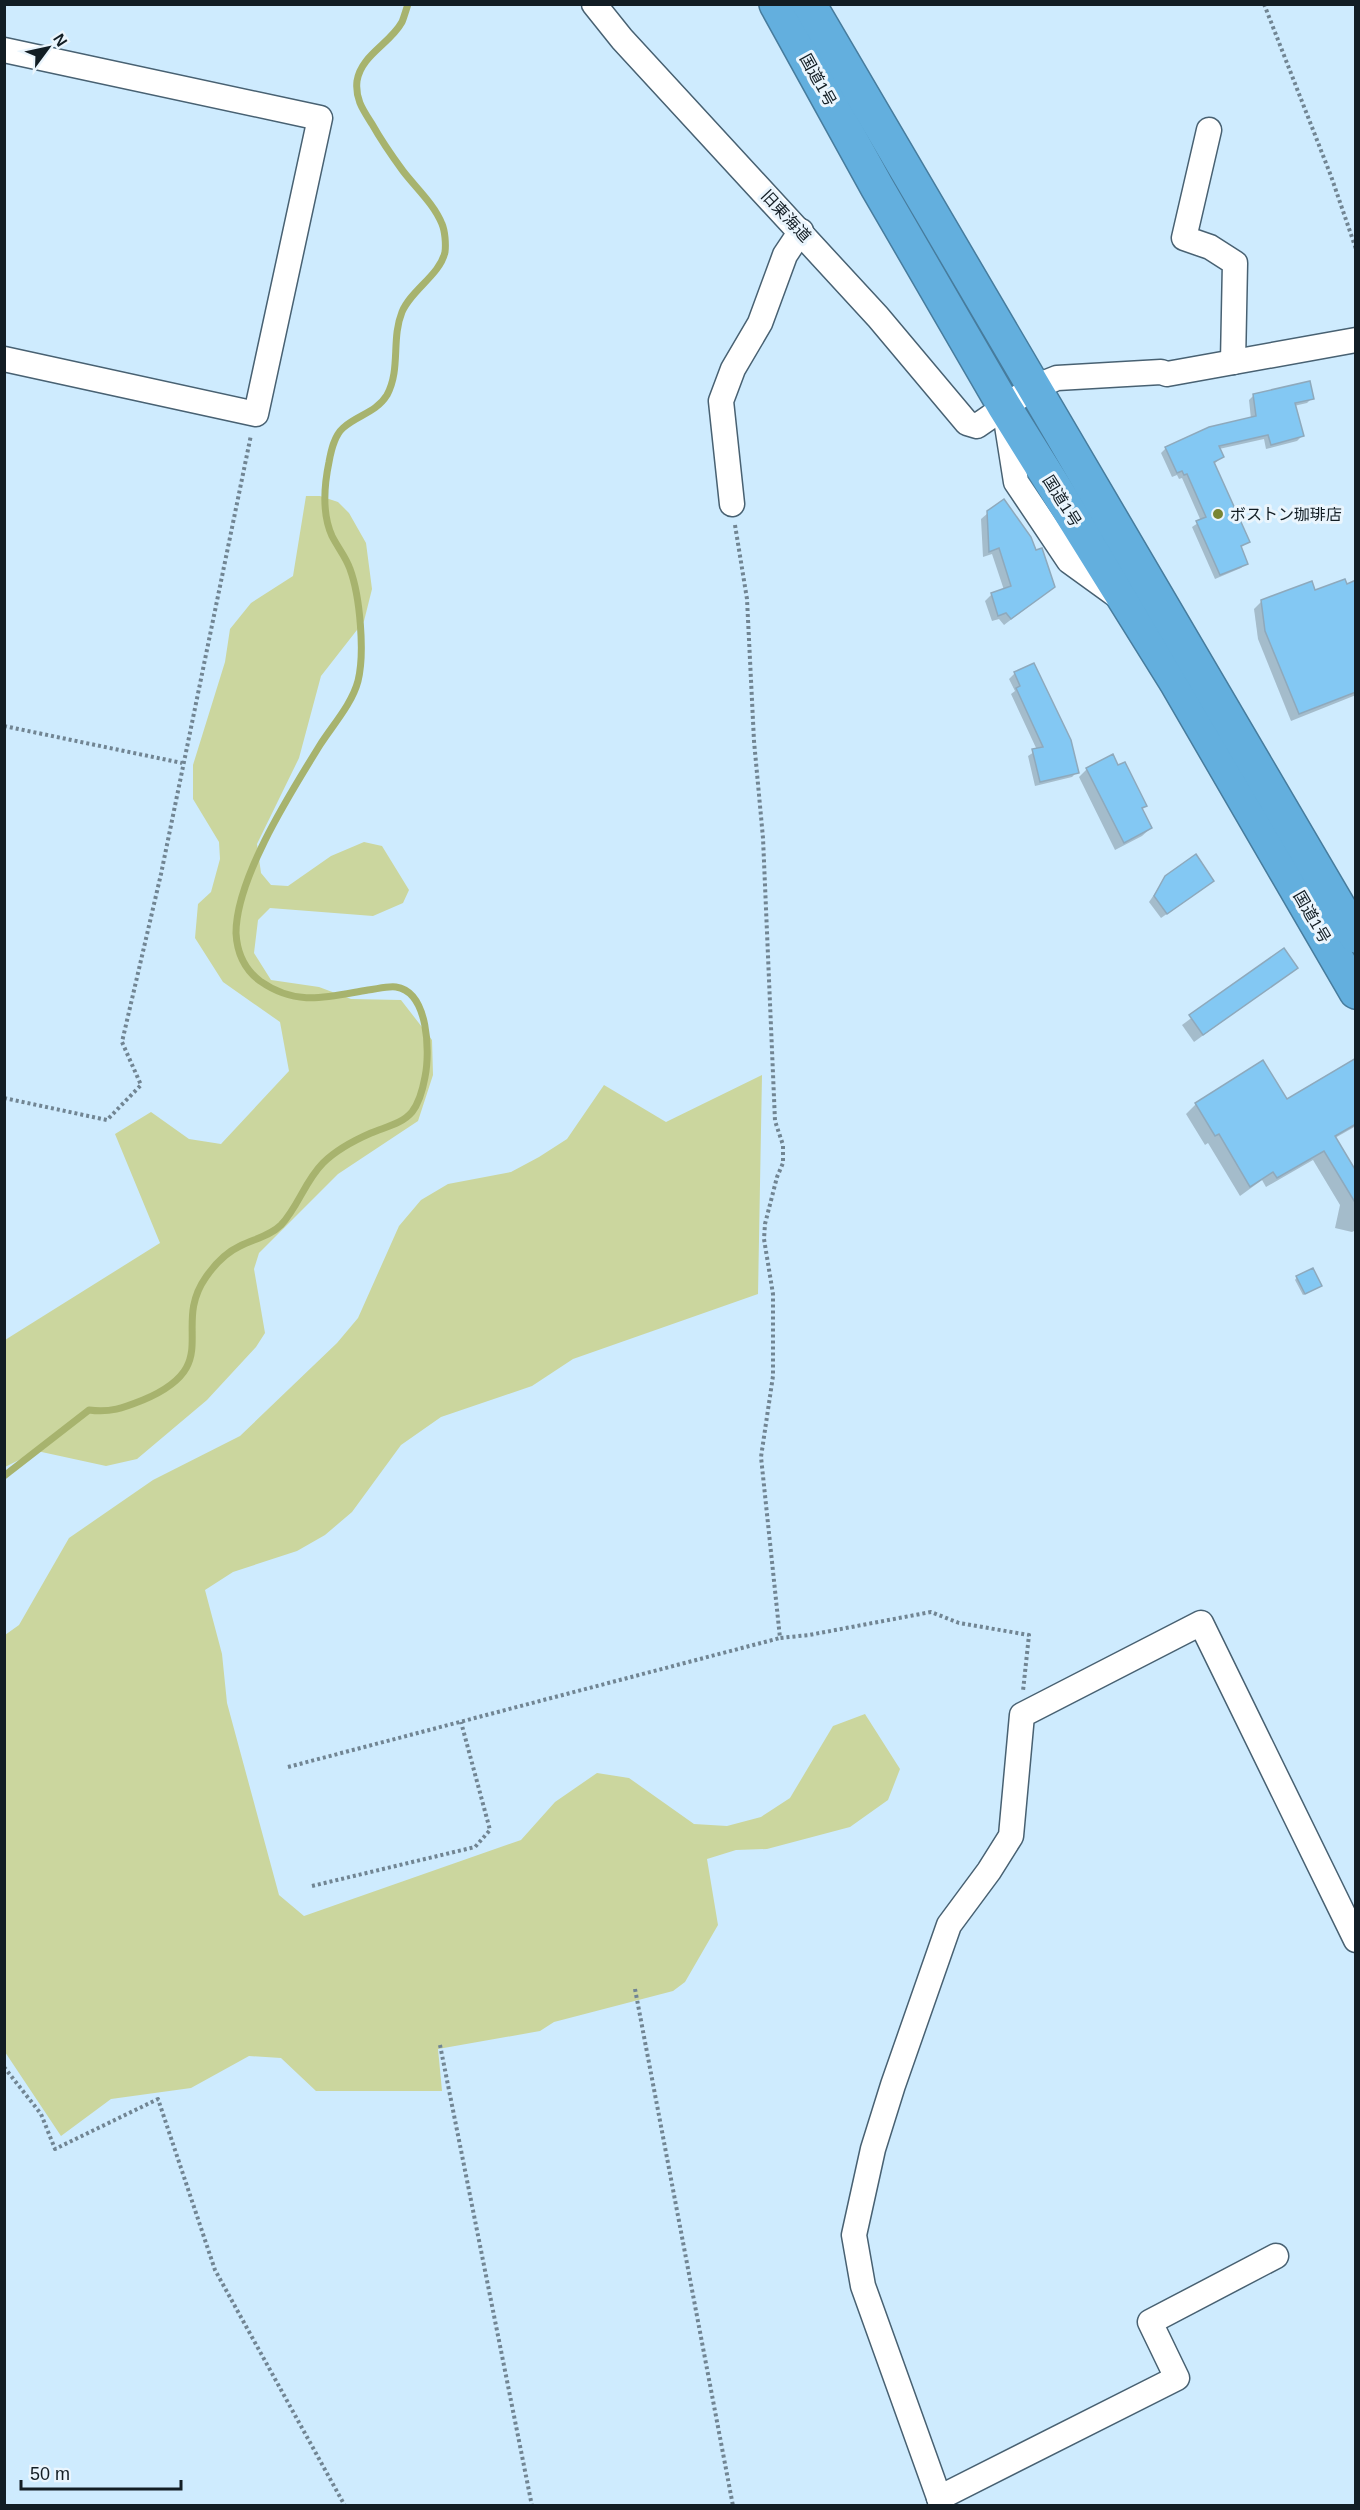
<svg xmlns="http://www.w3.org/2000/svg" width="1360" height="2510" viewBox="0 0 1360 2510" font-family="Helvetica,'Noto Sans JP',sans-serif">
	<rect width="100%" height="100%" fill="#ceebfe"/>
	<g fill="#cbd69e">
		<polygon points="306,496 320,496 338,502 349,513 366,543 372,589 364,621 321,676 299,758 257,844 261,873 271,885 288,886 331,856 364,842 382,846 409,890 403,903 373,916 270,908 258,920 254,953 271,980 319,987 351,999 401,1000 432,1040 433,1075 418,1121 338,1174 259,1253 254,1269 265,1333 256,1347 207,1400 137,1459 106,1466 37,1451 5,1467 5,1340 160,1243 115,1134 151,1112 189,1139 221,1144 289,1071 280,1022 223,982 195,938 198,904 211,892 220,859 219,842 193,799 193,765 225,662 230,629 251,603 293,576"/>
		<polygon points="762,1075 758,1294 573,1359 532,1386 441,1417 401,1445 352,1512 325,1535 297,1551 233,1572 205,1590 222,1654 227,1703 279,1895 304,1916 521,1840 555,1802 597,1773 629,1778 694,1824 727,1826 761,1817 790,1798 833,1726 865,1714 900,1769 888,1800 850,1827 767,1849 736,1850 707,1859 718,1925 685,1982 673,1991 554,2022 540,2031 438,2049 442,2091 316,2091 281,2058 249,2056 191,2088 111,2099 61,2136 5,2052 5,1635 19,1625 69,1538 153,1480 240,1436 337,1343 358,1318 399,1226 421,1200 448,1184 511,1172 539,1157 567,1139 604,1085 666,1122"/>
	</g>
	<g fill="#0003">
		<polygon points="1254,395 1312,398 1307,403 1294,406 1302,436 1297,441 1266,449 1264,439 1219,449 1222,457 1214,464 1248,542 1240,548 1246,563 1241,568 1215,579 1192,527 1201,521 1182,478 1179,479 1177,475 1172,477 1161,453 1166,448 1251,419 1249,400"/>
		<polygon points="988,513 1035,552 1054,587 1004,625 999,619 992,621 985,601 992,594 1004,590 992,554 983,557 981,519"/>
		<polygon points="1314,592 1356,662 1356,695 1291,721 1258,639 1254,609 1262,601"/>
		<polygon points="1033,665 1077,772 1072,777 1035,786 1028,756 1037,750 1011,694 1015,691 1009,679 1015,673"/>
		<polygon points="1087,769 1145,805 1141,809 1151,828 1142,836 1115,850 1079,777"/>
		<polygon points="1166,877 1207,886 1161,918 1149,902"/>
		<polygon points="1283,950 1296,968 1194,1042 1182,1025"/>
		<polygon points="1356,1060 1356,1126 1335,1138 1356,1174 1356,1230 1352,1232 1335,1228 1340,1205 1313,1160 1266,1187 1262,1180 1240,1196 1208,1143 1205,1145 1186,1114 1196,1104 1287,1101"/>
		<polygon points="1297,1277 1320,1286 1303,1295 1295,1280"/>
	</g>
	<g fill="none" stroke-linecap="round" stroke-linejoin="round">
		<path stroke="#a7b36e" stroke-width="7" d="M 4,1476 L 89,1410 C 110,1413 123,1408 143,1400 C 226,1365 170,1328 206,1277 C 215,1264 225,1253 240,1246 C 254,1239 270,1236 281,1225 C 298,1207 305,1181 323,1163 C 335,1151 355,1140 371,1133 C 385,1127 402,1124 412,1112 C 419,1103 423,1088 425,1077 C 430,1053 429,992 396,987 C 387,986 377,989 368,990 C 327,997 297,1007 260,981 C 244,969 237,953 236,933 C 236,878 291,792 320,745 C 332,726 352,704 358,681 C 365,653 360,596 350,569 C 346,557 338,548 332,536 C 322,514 324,486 329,462 C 331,451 334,436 343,428 C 357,415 376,413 387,395 C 401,369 391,339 402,312 C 411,290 440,275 445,252 C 446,244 445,231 442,224 C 434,204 416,188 403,171 C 392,156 381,140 372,124 C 363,110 355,99 357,81 C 361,55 390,44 402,22 C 403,20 407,7 408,4"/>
	</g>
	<g fill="#83c8f3" stroke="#8ea9bc" stroke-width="1.5">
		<polygon points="1310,381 1314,399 1295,403 1304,436 1271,445 1268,435 1219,446 1224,457 1214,462 1250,542 1241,546 1248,564 1220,575 1196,521 1206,517 1187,474 1184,475 1182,471 1177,473 1165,447 1209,427 1256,416 1253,394"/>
		<polygon points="1004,499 1031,537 1036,550 1042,548 1055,587 1011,619 1006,613 998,616 991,593 1011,586 999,548 989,552 987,511"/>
		<polygon points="1345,579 1347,584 1356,580 1356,692 1299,714 1265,631 1261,600 1312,581 1315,590"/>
		<polygon points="1034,663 1071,740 1079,773 1040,782 1032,749 1043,747 1016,688 1020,686 1014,672"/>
		<polygon points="1113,754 1118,765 1125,762 1147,806 1142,808 1152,828 1124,843 1086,768"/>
		<polygon points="1196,854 1214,881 1167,914 1154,896 1165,876"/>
		<polygon points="1284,948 1298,968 1203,1035 1189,1015"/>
		<polygon points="1356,1058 1356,1124 1335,1136 1356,1171 1356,1204 1324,1151 1277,1178 1273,1172 1250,1187 1219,1134 1215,1136 1195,1103 1263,1060 1287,1099"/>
		<polygon points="1313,1268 1322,1286 1305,1294 1296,1276"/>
	</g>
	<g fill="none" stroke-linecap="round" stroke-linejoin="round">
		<defs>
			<g id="street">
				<polyline points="594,4 622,39 878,317 967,423 977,426 1032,388 1057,378 1161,372 1167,374 1356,340"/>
				<polyline points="4,50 320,118 256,414 4,359"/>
				<polyline points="1209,130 1184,238 1210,247 1235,263 1233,362"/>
				<polyline points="1006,419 1016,482 1069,561 1116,595"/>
				<polyline points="732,504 721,401 733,369 760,323 785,255 801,231"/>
				<polyline points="939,2498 1177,2378 1150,2322 1276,2256"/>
				<polyline points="942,2506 863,2286 854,2235 873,2149 893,2085 949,1925 989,1871 1011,1836 1022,1715 1201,1623 1356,1940"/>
			</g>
			<g id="highway">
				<polyline points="776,4 877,187 1004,406 1176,682 1356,992"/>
				<polyline points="809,4 1356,936"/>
			</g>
		</defs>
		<use href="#street" stroke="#486172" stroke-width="27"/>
		<use href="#highway" stroke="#477c9d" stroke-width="36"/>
		<g stroke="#718593" stroke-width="4" stroke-dasharray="3 3" stroke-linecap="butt">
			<polyline points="1264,4 1331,176 1356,249"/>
			<polyline points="735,525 747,599 754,741 763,838 775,1121 783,1145 783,1163 777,1177 765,1224 764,1239 773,1294 773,1376 761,1457 780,1638 809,1635 931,1612 959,1623 1029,1635 1023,1691"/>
			<polyline points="4,726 182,763"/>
			<polyline points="4,1098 107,1120 141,1085 122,1042 161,874 251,435"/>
			<polyline points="288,1767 780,1638"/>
			<polyline points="312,1886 475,1847 490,1830 461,1722"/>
			<polyline points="635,1989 733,2506"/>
			<polyline points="440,2045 532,2506"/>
			<polyline points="4,2067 41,2114 55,2149 158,2099 215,2270 345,2506"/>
		</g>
		<use href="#street" stroke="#fff" stroke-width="24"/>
		<use href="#highway" stroke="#63afde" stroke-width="33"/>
	</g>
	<circle fill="#798533" stroke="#eaf5fd" stroke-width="2" cx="1218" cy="514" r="6"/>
	<g text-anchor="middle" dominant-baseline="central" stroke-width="6" stroke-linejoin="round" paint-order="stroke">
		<g font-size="16" fill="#121d24" stroke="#eaf5fd">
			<text transform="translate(818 80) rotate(61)">国道1号</text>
			<text transform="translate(786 216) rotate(47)">旧東海道</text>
			<text transform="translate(1062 501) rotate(58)">国道1号</text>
			<text transform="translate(1312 917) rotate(60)">国道1号</text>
		</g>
		<g font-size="16" fill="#121d24" stroke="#eaf5fd" text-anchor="start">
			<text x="1230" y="514">ボストン珈琲店</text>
		</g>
	</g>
	<rect width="1360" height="2510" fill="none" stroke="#121d24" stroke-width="12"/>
	<g transform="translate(48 48) rotate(57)" stroke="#eaf5fd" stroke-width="4.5" paint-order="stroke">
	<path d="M0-4.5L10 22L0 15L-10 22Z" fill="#121d24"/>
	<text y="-9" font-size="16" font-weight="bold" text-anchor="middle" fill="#121d24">N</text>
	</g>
	<path d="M21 2480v9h160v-9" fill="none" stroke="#121d24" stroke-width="3"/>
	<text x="30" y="2480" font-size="18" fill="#121d24" stroke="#eaf5fd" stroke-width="4.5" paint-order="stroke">50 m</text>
</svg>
